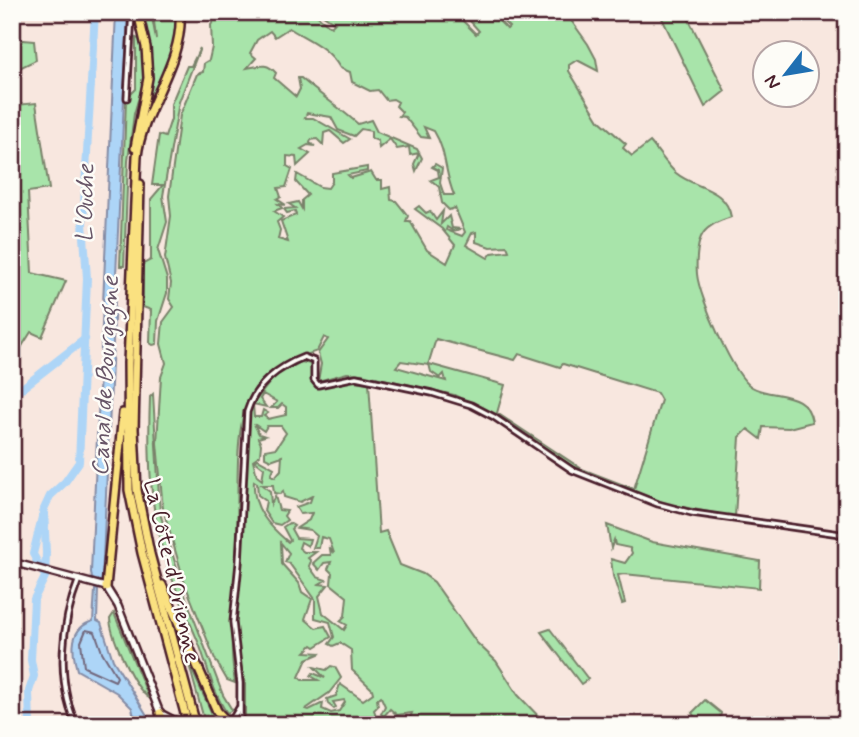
<svg xmlns="http://www.w3.org/2000/svg" width="859" height="737" viewBox="0 0 859 737" font-family="Mynerve,sans-serif">
	<rect width="100%" height="100%" fill="#f8e7df"/>
	<filter id="ink" filterUnits="userSpaceOnUse"><feTurbulence type="fractalNoise" baseFrequency=".0143" numOctaves="2"/><feDisplacementMap in="SourceGraphic" scale="14" xChannelSelector="R" yChannelSelector="G"/><feConvolveMatrix kernelMatrix="1 2 1 2 8 2 1 2 1" color-interpolation-filters="sRGB"/></filter>
	<g filter="url(#ink)">
		<g fill="#a8e4aa" stroke="#79826a" stroke-width="2" fill-rule="evenodd">
			<polygon points="141,12 151,12 156,39 153,12 178,12 175,45 148,110 145,109 151,67"/>
			<path d="M 219,12 L 313,12 L 331,27 L 335,23 L 319,12 L 454,12 L 476,34 L 479,31 L 462,12 L 490,12 L 507,29 L 509,27 L 493,12 L 565,12 L 588,44 L 596,59 L 598,71 L 577,60 L 569,65 L 569,71 L 599,120 L 626,144 L 623,148 L 632,156 L 650,142 C 659,152 666,164 676,173 C 695,189 726,187 731,217 C 721,221 706,225 701,237 C 697,246 696,264 697,274 C 699,297 734,377 752,387 C 773,399 807,389 812,422 L 789,428 L 763,427 L 761,439 L 748,429 L 740,437 L 735,517 L 667,504 L 573,468 L 506,421 L 454,395 L 362,374 L 347,373 L 318,381 L 321,364 L 318,353 L 328,339 L 324,337 L 317,351 C 288,361 264,369 249,399 C 233,432 239,501 237,538 C 236,588 227,634 235,683 L 227,680 L 215,659 L 185,584 L 163,509 L 157,443 L 161,377 L 166,363 L 161,344 L 163,322 L 174,307 L 169,299 L 171,283 L 165,258 L 171,216 L 169,196 L 180,115 L 197,74 L 203,72 L 204,63 L 209,60 L 212,47 L 211,25 ZM 289,28 C 310,41 328,47 340,68 L 350,72 L 352,82 L 370,91 L 378,90 L 386,100 L 393,99 L 398,102 L 396,106 L 402,112 L 399,116 L 405,117 L 421,137 L 429,138 L 424,127 L 434,131 C 447,152 444,172 454,195 L 444,195 L 440,183 L 442,168 L 435,164 L 432,167 L 438,170 L 439,177 L 431,180 L 439,187 L 442,203 L 449,210 L 455,208 L 465,232 L 462,236 L 446,230 L 447,227 L 453,231 L 461,229 L 452,228 L 449,216 L 441,224 L 443,211 L 436,220 L 430,211 L 426,213 L 419,206 L 415,209 L 442,229 L 455,245 L 447,263 L 427,250 L 410,221 L 406,221 L 408,216 L 396,201 L 391,200 L 390,187 L 382,189 L 382,180 L 376,180 L 371,172 L 351,178 L 348,175 L 367,171 L 367,167 L 332,173 L 332,182 L 328,188 L 320,187 L 297,174 L 296,182 L 308,195 L 302,200 L 302,209 L 298,202 L 289,204 L 295,208 L 284,209 L 287,213 L 295,211 L 296,215 L 281,221 L 288,242 L 278,239 L 280,230 L 277,222 L 283,217 L 274,211 L 282,208 L 278,204 L 286,205 L 277,199 L 281,197 L 278,188 L 286,187 L 292,169 L 287,166 L 287,156 L 296,157 L 297,166 L 310,154 L 301,149 L 308,145 L 315,146 L 310,143 L 311,140 L 317,139 L 323,145 L 324,133 L 330,131 L 344,143 L 350,139 L 313,118 L 305,118 L 307,113 L 331,117 L 338,130 L 354,136 L 361,129 L 371,131 L 371,138 L 378,141 L 379,148 L 390,139 L 397,149 L 409,147 L 410,155 L 419,153 L 414,164 L 416,171 L 422,158 L 417,149 L 377,132 L 371,120 L 358,124 C 339,107 320,95 301,78 L 298,78 L 300,89 L 296,97 L 274,78 L 276,73 C 267,62 259,66 247,68 L 256,58 L 250,53 L 257,40 L 270,31 L 275,37 ZM 476,232 L 476,242 L 490,247 L 507,246 L 509,251 L 492,253 L 488,258 L 466,245 L 472,233 ZM 436,339 L 515,360 L 519,354 L 560,367 L 563,364 L 657,393 L 661,400 L 634,489 L 582,469 L 497,413 L 505,385 L 429,364 L 431,372 L 440,378 L 444,374 L 446,381 L 396,367 L 401,361 L 428,365 Z"/>
			<polygon points="659,12 685,12 725,91 705,107"/>
			<polygon points="136,38 139,39 143,54 143,83 134,114 128,161 124,266 120,266 126,99 136,89"/>
			<polygon points="12,39 34,41 36,60 13,71 17,105 36,103 49,189 28,192 32,273 66,281 42,337 31,332 19,351 12,355"/>
			<polygon points="200,48 179,102 163,196 167,222 158,250 167,279 167,293 158,321 157,344 153,345 150,343 151,310 143,307 143,264 151,260 151,199 163,185 152,185 159,135 165,137 171,119 171,104 187,66 191,66"/>
			<path d="M 301,362 L 311,364 L 313,384 L 318,388 L 343,380 L 369,383 L 379,533 L 386,531 L 400,565 L 423,574 L 434,582 L 477,643 L 496,661 L 518,695 L 547,725 L 413,725 L 410,718 L 412,713 L 397,715 L 390,709 L 384,716 L 381,714 L 385,706 L 381,697 L 377,699 L 378,706 L 374,710 L 377,718 L 373,725 L 245,725 L 245,684 L 236,641 L 235,619 L 242,564 L 249,412 L 253,405 L 254,417 L 261,417 L 263,410 L 268,413 L 264,416 L 268,419 L 286,415 L 286,407 L 282,404 L 278,408 L 271,408 L 277,402 L 263,394 L 260,399 L 266,407 L 253,404 L 274,377 ZM 254,424 L 264,431 L 267,426 L 281,426 L 286,433 L 276,448 L 265,450 L 265,457 L 271,460 L 282,456 L 281,470 L 275,477 L 271,475 L 274,468 L 258,459 L 255,461 L 264,468 L 262,480 L 257,476 L 253,460 L 260,455 L 261,444 L 258,438 L 265,436 L 259,434 ZM 254,481 L 257,483 L 258,495 L 266,501 L 264,511 L 272,523 L 280,525 L 287,520 L 284,516 L 287,511 L 279,510 L 275,496 L 271,504 L 270,491 L 262,485 L 273,485 L 274,493 L 280,494 L 283,491 L 284,497 L 300,502 L 312,496 L 310,502 L 296,507 L 300,514 L 312,513 L 309,520 L 297,528 L 310,530 L 317,536 L 313,548 L 319,548 L 321,537 L 329,539 L 334,553 L 330,549 L 331,555 L 322,555 L 313,563 L 319,570 L 324,563 L 331,562 L 328,569 L 332,573 L 331,584 L 347,597 L 345,616 L 340,621 L 347,625 L 344,630 L 323,613 L 319,596 L 328,585 L 319,584 L 326,580 L 317,577 L 309,566 L 311,561 L 308,558 L 316,552 L 304,552 L 299,548 L 301,542 L 308,546 L 310,539 L 296,538 L 291,529 L 294,526 L 289,523 L 283,527 L 290,540 L 288,542 C 268,525 252,508 254,481 ZM 281,543 L 289,553 L 285,562 L 289,563 L 315,599 L 315,618 L 330,622 L 334,637 L 329,644 L 333,646 L 340,643 L 351,650 L 352,670 L 372,689 L 373,693 L 363,700 L 340,684 L 336,696 L 327,699 L 328,704 L 334,709 L 336,707 L 333,702 L 344,700 L 345,702 L 339,711 L 331,713 L 322,709 L 323,703 L 309,710 L 306,709 L 329,693 L 341,678 L 335,667 L 331,666 L 326,670 L 314,667 L 325,678 L 313,673 L 311,676 L 318,680 L 302,680 L 299,677 L 307,659 L 321,653 L 305,652 L 312,645 L 315,647 L 331,637 L 325,626 L 316,628 L 305,619 L 312,599 L 302,592 L 299,583 L 282,564 Z"/>
			<path d="M 153,394 L 160,513 L 185,595 L 223,695 L 232,710 L 227,713 C 212,691 208,667 199,644 C 187,615 174,587 165,558 C 149,508 148,450 150,397 Z"/>
			<polygon points="607,525 652,542 760,561 759,588 624,574 618,575 625,603 622,604 613,576 611,559 625,563 632,553 630,548 615,545 614,540 611,548"/>
			<path d="M 114,613 L 149,698 C 134,688 111,637 110,619 Z"/>
			<polygon points="550,629 588,679 581,684 541,632"/>
			<polygon points="188,661 212,714 222,725 205,723"/>
			<polygon points="705,700 721,713 719,725 700,725 692,713"/>
		</g>
		<g fill="#add5f7" stroke="#858ca5" stroke-width="2">
			<polygon points="116,12 128,12 102,582 92,579 91,572"/>
			<path d="M 98,589 L 97,621 L 101,623 L 113,660 L 153,725 L 136,725 L 132,708 L 117,693 L 77,670 C 71,649 70,628 93,621 L 95,590 Z"/>
		</g>
		<g fill="none" stroke-linecap="round" stroke-linejoin="round">
			<polygon stroke="#72687d" stroke-width="2" points="86,630 95,632 102,652 117,677 115,681 84,667 81,642"/>
			<g stroke="#add5f7" stroke-width="8">
				<polyline points="12,396 85,339"/>
				<polyline points="43,573 33,554 43,513"/>
				<polyline points="30,725 29,691 34,676 31,660 34,599 45,577 46,553 44,509 50,496 65,482 79,462 87,278 83,223 95,12"/>
			</g>
			<defs>
				<g id="minor">
					<polyline points="127,98 132,12"/>
					<polyline points="225,721 233,718 239,708"/>
					<path d="M 76,725 C 56,679 61,624 79,579"/>
					<path d="M 240,725 L 240,683 L 233,622 L 239,563 L 247,412 C 255,385 278,367 304,357 L 314,361 L 314,380 L 318,385 L 356,377 L 432,393 L 471,405 L 494,417 L 572,470 L 658,504 L 692,513 L 847,535"/>
				</g>
				<polyline id="secondary" points="12,562 106,587 118,606 160,713 183,725"/>
				<g id="motorway">
					<path d="M 180,12 C 184,63 143,106 137,156 L 128,363 L 129,490 L 142,553 L 188,725"/>
					<polyline points="135,148 148,78 146,47 138,12"/>
					<polyline points="140,184 134,429 137,490 150,554 196,725"/>
					<polyline points="162,585 217,711 230,725"/>
					<polyline points="106,587 123,413"/>
					<polyline points="160,713 165,725"/>
				</g>
			</defs>
			<use href="#minor" stroke="#4a1f2b" stroke-width="9"/>
			<use href="#secondary" stroke="#4a1f2b" stroke-width="10"/>
			<use href="#motorway" stroke="#4a1f2b" stroke-width="12"/>
			<use href="#minor" stroke="#fdfcf7" stroke-width="3.5"/>
			<use href="#secondary" stroke="#fdfcf7" stroke-width="5"/>
			<use href="#motorway" stroke="#fae180" stroke-width="7"/>
		</g>
	</g>
	<g text-anchor="middle" dominant-baseline="central" stroke-width="5" stroke-linejoin="round" paint-order="stroke">
		<g font-size="23" fill="#4a1f2b" stroke="#fdfcf7">
			<text transform="translate(171 571) rotate(77)">La Côte-d'Orienne</text>
		</g>
		<g font-size="24" font-style="italic" fill="#685668" stroke="#fdfcf7">
			<text transform="translate(86 203) rotate(-89)">L'Ouche</text>
			<text transform="translate(106 376) rotate(-87)">Canal de Bourgogne</text>
		</g>
	</g>
	<rect width="859" height="737" fill="none" stroke="#fdfcf7" stroke-width="42"/>
	<rect x="21" y="21" width="817" height="695" fill="none" stroke="#4a1f2b" stroke-width="2.5" filter="url(#ink)"/>
	<g transform="translate(786 74) rotate(239)"><circle r="33" fill="#fdfcf7" stroke="#b5a4a5" stroke-width="2"/>
	<path d="M0-5L12 26L0 18L-12 26Z" fill="#1f6fb2"/>
	<text y="-10" font-size="19" font-weight="bold" text-anchor="middle" fill="#4a1f2b">N</text>
	</g>
</svg>
